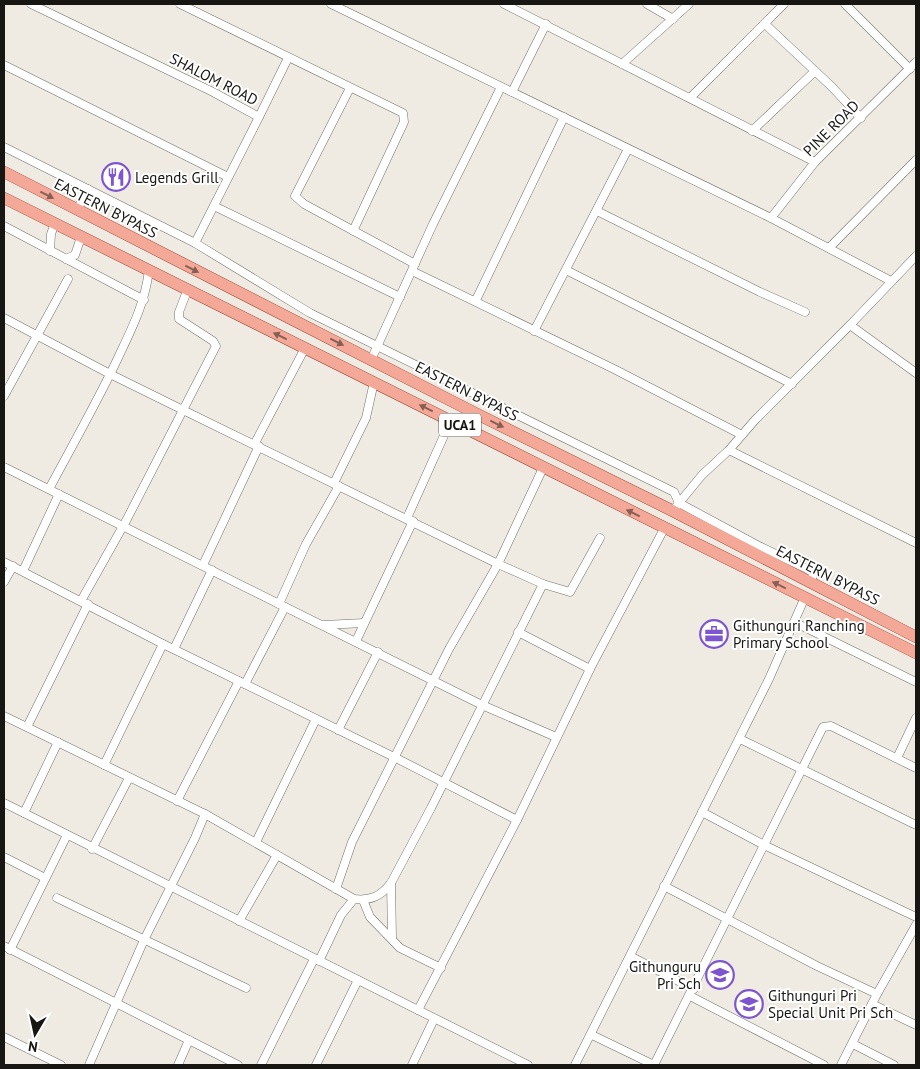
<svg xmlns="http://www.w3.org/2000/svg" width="920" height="1069" viewBox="0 0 920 1069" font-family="'PT Sans',sans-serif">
	<rect width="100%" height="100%" fill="#efebe3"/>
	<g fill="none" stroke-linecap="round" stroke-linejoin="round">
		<defs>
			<g id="street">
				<polyline points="31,4 213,92 259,117 195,243"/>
				<polyline points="180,4 403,113 404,122 353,231"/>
				<polyline points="331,4 771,218 891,281"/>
				<polyline points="504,4 815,162"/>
				<polyline points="647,4 673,19"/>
				<polyline points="845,4 910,69"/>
				<polyline points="765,24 832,87 861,118"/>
				<polyline points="622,64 689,4"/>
				<polyline points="4,65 228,177"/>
				<polyline points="350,88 295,196 304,204 415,264"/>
				<polyline points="512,92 546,24"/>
				<polyline points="690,98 784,4"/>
				<polyline points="259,117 288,58"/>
				<polyline points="752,131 815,71"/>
				<polyline points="4,147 195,243 310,313 674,492 679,503 673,511"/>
				<polyline points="214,206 400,297"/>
				<polyline points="77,210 88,189"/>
				<polyline points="597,211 760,292 805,312"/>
				<polyline points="771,218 815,162 916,62"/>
				<polyline points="4,226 144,300"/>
				<polyline points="829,248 916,160"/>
				<polyline points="50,251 51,234 55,223"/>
				<polyline points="66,259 75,255 81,237"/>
				<polyline points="566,270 792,384"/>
				<polyline points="412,271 614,369 742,435"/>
				<polyline points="476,300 564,117"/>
				<polyline points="4,318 110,374 183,410 216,346 213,341 179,319 179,312 187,291"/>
				<polyline points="850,325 916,256"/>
				<polyline points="534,331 628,149"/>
				<polyline points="371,360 433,224 501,87"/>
				<polyline points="4,396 68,279"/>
				<polyline points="255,443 305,348"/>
				<polyline points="729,450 755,420 850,325 916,373"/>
				<polyline points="4,467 482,705 556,737"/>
				<polyline points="334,483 366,418 374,382"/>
				<path d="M 49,489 C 72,446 96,404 117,360 C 131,330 145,304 149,270"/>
				<polyline points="407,518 451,420"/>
				<polyline points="4,562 163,644 396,758 517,820"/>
				<polyline points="203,565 259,446"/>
				<polyline points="23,571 59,494"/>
				<polyline points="4,582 13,566"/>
				<polyline points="810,583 814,573 807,569 757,545 679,503 702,475 729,450 916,543"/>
				<polyline points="543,584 570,592 600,538"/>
				<polyline points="279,604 306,544 339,486"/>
				<polyline points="794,622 916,682"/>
				<polyline points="324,625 364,623"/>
				<polyline points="518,632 590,669"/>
				<polyline points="356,641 413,521"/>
				<polyline points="174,649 212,570"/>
				<polyline points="245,684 285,607"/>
				<path d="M 4,716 L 205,814 L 354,899 C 371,901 381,896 391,883 L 431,808 L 543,584 L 498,564 L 183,410 L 127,519 L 81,601"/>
				<polyline points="27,727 88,604"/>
				<polyline points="338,730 378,652"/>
				<polyline points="740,739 916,825"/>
				<polyline points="897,758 916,718"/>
				<polyline points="104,765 163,644"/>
				<polyline points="177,801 239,681"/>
				<polyline points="4,803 528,1065"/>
				<polyline points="702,812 764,845 916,917"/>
				<polyline points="24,813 58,742"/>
				<polyline points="256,842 316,719"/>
				<polyline points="92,849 129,778"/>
				<polyline points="4,857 45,878"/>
				<polyline points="391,883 392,938"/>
				<polyline points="664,886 817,966 877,994"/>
				<polyline points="336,889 352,842 449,649 498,564 543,468"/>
				<polyline points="57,898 246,988"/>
				<polyline points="363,900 370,917 400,948 441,968"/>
				<polyline points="239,921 277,855"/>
				<polyline points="4,946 238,1065"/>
				<polyline points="10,950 67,835"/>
				<polyline points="630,956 694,989"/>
				<polyline points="319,961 341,915 354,899"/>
				<polyline points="690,996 824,1065"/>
				<polyline points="872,1004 916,1025"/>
				<polyline points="418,1010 517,820 591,667 665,527"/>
				<polyline points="592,1035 654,1065"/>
				<polyline points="4,1037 61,1065"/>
				<polyline points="853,1044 894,1065"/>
				<polyline points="89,1065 144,940 195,838 205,814"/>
				<polyline points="178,1065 189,1040"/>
				<polyline points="261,1065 314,959"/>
				<polyline points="316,1065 358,980"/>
				<polyline points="412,1065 434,1019"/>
				<polyline points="575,1065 769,679 805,597"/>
				<polyline points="654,1065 823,727 831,726 916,768"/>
				<polyline points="841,1065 877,994 916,925"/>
			</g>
			<g id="primary">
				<polyline points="4,172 475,413 673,511 916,637"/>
				<polyline points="4,198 916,653"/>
			</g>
		</defs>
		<use href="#street" stroke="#75726b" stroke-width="9"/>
		<use href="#primary" stroke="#a24f3c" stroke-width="12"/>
		<use href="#street" stroke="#fff" stroke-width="8"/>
		<use href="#primary" stroke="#f4a897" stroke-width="11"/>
	</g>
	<defs><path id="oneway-solid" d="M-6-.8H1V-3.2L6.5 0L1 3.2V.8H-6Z" transform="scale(1.25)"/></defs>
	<g fill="#865f55">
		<use href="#oneway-solid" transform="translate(47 195) rotate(27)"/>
		<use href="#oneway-solid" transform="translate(192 269) rotate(27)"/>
		<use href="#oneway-solid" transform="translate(280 336) rotate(-154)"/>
		<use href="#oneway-solid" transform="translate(337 342) rotate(27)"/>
		<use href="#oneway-solid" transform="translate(426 408) rotate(-154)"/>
		<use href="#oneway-solid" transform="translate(497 424) rotate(26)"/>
		<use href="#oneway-solid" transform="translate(633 513) rotate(-154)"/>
		<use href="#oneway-solid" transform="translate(779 585) rotate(-154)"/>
	</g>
	<defs>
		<symbol id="restaurant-ring" viewBox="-11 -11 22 22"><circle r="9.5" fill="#fff" stroke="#7d56cf" stroke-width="1.5"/><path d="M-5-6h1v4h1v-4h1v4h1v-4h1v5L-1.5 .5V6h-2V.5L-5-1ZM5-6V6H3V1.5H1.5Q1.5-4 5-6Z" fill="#7d56cf"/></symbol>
		<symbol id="office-ring" viewBox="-11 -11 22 22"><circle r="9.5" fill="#fff" stroke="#7d56cf" stroke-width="1.5"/><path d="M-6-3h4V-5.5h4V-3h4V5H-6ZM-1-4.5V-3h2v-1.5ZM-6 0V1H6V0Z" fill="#7d56cf"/></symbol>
		<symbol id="school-ring" viewBox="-11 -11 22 22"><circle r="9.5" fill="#fff" stroke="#7d56cf" stroke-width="1.5"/><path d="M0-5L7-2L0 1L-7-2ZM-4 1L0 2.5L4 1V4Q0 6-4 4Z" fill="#7d56cf"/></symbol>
	</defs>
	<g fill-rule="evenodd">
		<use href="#restaurant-ring" x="100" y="161" width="32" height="32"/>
		<use href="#office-ring" x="698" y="618" width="32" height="32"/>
		<use href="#school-ring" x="704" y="959" width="32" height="32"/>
		<use href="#school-ring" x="733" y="988" width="32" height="32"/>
	</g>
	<g text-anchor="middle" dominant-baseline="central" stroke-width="4" stroke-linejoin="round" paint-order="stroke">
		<rect fill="#fff" stroke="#5d5c5a" stroke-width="1" x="439" y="413.5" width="42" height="23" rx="4"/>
		<g font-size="14" font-weight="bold" fill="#171613">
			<text x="460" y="425">UCA1</text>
		</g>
		<g font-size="15" fill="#171613" stroke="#fff">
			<text transform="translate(214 79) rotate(27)">SHALOM ROAD</text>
			<text transform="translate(831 128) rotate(-45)">PINE ROAD</text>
			<text transform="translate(106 208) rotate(27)">EASTERN BYPASS</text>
			<text transform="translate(467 391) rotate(27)">EASTERN BYPASS</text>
			<text transform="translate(828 575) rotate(27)">EASTERN BYPASS</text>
		</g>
		<g font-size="15" fill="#171613" stroke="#fff" text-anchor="start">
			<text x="135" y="177">Legends Grill</text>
			<text x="733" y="625">Githunguri Ranching<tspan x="733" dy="17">Primary School</tspan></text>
			<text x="701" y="966" text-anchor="end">Githunguru<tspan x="701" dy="17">Pri Sch</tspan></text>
			<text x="768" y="995">Githunguri Pri<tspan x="768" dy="17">Special Unit Pri Sch</tspan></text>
		</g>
	</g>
	<rect width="920" height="1069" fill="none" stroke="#171613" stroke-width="10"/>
	<g transform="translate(35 1034) rotate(189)" stroke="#ffffff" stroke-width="4" paint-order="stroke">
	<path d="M0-4L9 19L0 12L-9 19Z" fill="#171613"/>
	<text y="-8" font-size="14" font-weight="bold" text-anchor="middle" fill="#171613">N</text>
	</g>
</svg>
